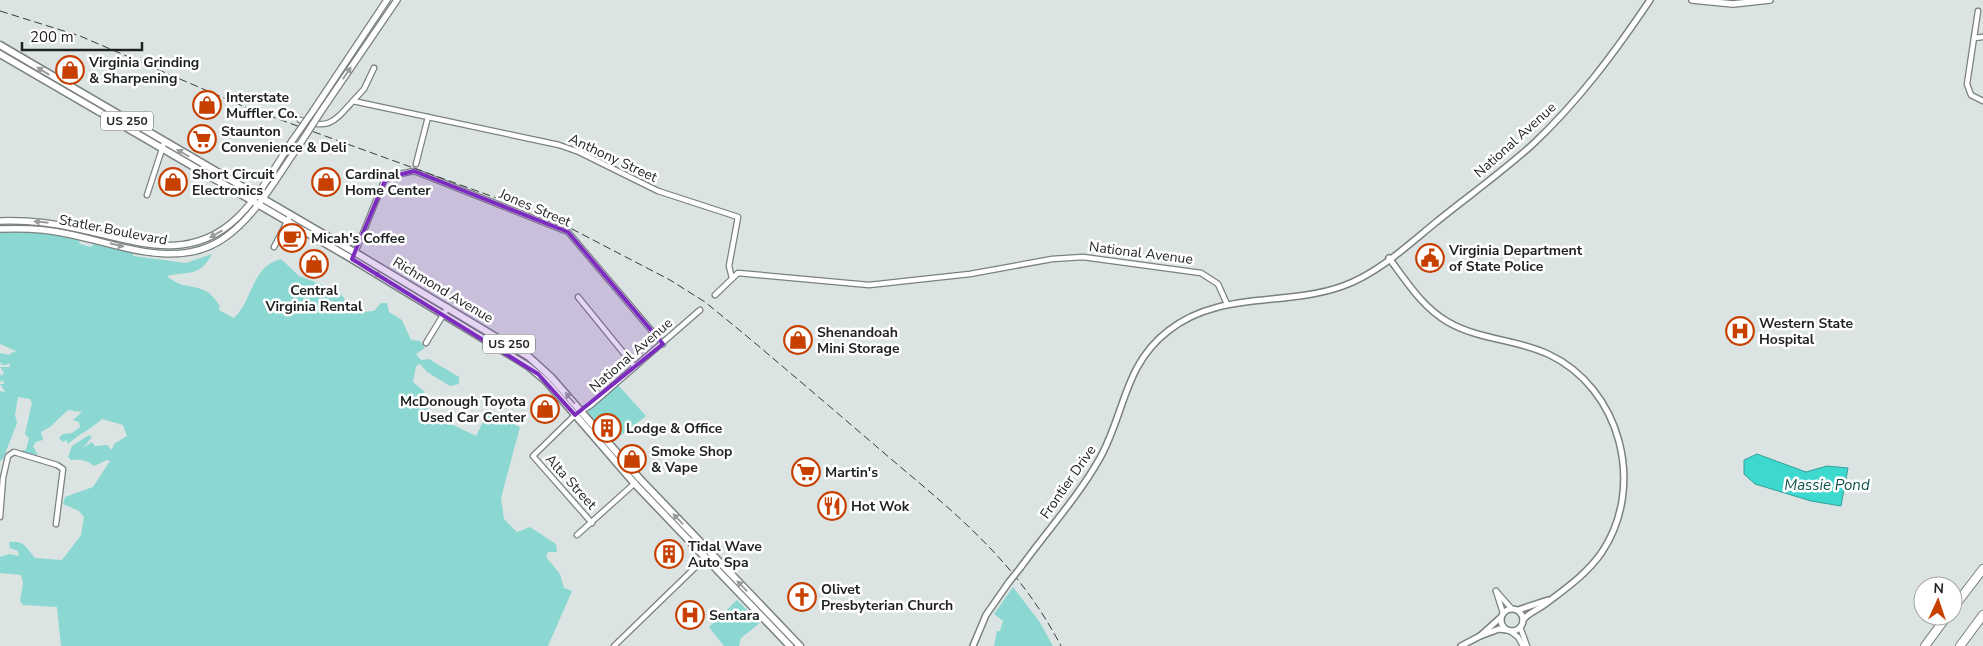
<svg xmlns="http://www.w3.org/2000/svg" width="1983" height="646" viewBox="0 0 1983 646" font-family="'Nunito Sans',sans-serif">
	<rect width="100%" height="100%" fill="#dce4e3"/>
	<g fill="#8bd7d1">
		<path d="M 0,232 C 27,231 51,233 78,239 L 80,244 L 91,247 L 95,243 L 133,252 L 133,256 L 186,263 L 212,254 C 200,277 189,271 167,276 C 183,290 194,283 209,293 C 213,296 217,302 220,306 L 219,310 L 234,318 C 254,298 251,267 281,259 L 299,276 L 339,291 L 349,305 L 361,312 L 374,311 L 381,303 L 387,303 L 389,312 L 402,320 L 411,340 L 420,341 L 425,348 L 416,354 L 421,360 L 429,359 L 459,377 L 459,384 L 450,386 L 427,372 L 420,364 L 416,366 L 413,382 L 425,392 L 416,397 L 415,402 L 428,408 L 432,415 L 476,436 L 488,412 L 520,427 L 501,498 L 504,519 L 517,532 L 530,527 L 556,544 L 557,552 L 548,552 L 546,557 L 560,574 L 564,588 L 572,591 L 548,646 L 61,646 L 57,607 L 23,605 L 20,601 L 23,583 L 21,575 L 0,573 L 0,557 L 9,554 L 19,556 L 18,551 L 10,548 L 9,542 C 24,540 26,547 35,558 L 62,560 L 81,535 L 84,517 L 79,511 L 63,504 L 65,497 L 93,487 L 110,461 L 107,460 L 94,466 C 87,460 80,459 71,460 L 68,457 L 72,446 L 89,435 L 92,437 L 83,448 L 92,442 L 95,446 L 107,445 L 112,450 L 114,444 L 127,436 L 123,425 L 102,419 C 91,429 79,434 68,444 L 66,440 L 63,442 L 59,438 L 63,434 L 72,433 L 80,427 L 79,422 L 73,420 L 82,412 L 68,410 L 50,427 L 41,432 L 43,440 L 36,442 L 33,446 L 38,455 L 24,453 L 22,450 L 26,450 L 29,438 L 25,434 L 32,403 L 30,399 L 18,397 L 15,415 L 17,423 L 3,459 L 0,461 L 0,391 L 5,392 L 0,384 L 4,384 L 3,380 L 0,382 L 0,373 L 1,376 L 4,373 L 0,367 L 10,367 L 9,363 L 6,365 L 0,365 L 3,363 L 0,363 L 0,353 L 10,355 L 11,352 L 13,353 L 16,351 L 0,344 Z"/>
		<polygon points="618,385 646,416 612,442 587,412"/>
		<polygon points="1013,587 1039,621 1053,646 994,646 997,631 1000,631 1003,621 994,614"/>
		<polygon points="737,600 760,623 741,638 739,646 724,646 709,627"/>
	</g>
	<polygon fill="#3dd8ce" stroke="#34a19a" points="1757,454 1806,472 1827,466 1848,468 1841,506 1811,501 1755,484 1744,474 1744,460"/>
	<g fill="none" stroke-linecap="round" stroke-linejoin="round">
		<defs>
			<g id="minor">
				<polyline points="1978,11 1967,84 1971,95 1983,101"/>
				<polyline points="1974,38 1983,37"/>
				<polyline points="353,101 364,89 374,68"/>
				<path d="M 300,120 C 329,130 334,122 353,101 L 559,145 L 579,152 L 658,191 L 738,217 L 729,266 L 732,278"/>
				<polyline points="416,164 428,117"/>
				<polyline points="147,195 164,143"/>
				<polyline points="274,247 290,216"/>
				<polyline points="355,253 384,181 391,176 414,171 568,232 663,344"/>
				<polyline points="715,295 738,273 869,285 970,274 1052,259 1083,257 1201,273 1218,284 1227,304"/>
				<polyline points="578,297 635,367"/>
				<polyline points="426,343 448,307"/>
				<polyline points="0,517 3,478 8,456 14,452 57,465 63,469 56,524"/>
				<polyline points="592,523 533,456 575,415 591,405 700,310"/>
				<polyline points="577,535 635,483"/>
				<polyline points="1496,591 1511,608"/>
				<polyline points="1496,591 1503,613"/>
				<polyline points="1520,627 1527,646"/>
				<polyline points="1510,631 1518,637 1523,646"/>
				<polyline points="614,646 706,557"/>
			</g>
			<g id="tertiary">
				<path d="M 1389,258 C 1406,281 1423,308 1448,322 C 1479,340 1516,339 1548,354 C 1621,388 1646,486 1602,552 C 1587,574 1565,589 1544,605 C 1537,610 1528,613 1523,620"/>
				<path d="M 1021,567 C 1047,531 1078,497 1100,458 C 1125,413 1124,365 1168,331 C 1219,290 1285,307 1343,286 C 1377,274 1407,246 1435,223 C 1467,197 1501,173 1532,145 C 1578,102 1615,52 1650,0"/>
				<circle cx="1512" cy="620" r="11"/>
				<polyline points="1518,610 1548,600"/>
				<polyline points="1480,636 1499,629 1507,630"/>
				<polyline points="973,646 986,615 1009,582"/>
				<polyline points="1461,646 1480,636 1500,618"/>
			</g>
			<g id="secondary">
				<polyline points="1692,0 1733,4 1770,0"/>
				<polyline points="313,111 387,0"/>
				<polyline points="320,113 397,0"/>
				<path d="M 0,221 C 27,220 53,223 79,229 C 135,241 189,264 237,218 C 259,197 275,167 292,141"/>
				<path d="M 0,229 C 23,228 46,229 68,234 C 119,244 180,272 227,236 C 258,213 278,175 300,144"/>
			</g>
			<g id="primary">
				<polyline points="0,45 356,253 529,357 551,377 640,479 800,646"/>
				<polyline points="0,54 352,259 528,366 546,381 635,484 790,646"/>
			</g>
			<g id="motorway">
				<polyline points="1953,608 1983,569"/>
				<polyline points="1925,646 1947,616"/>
				<polyline points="1960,646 1983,615"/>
			</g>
		</defs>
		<use href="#minor" stroke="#7a8180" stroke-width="7"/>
		<use href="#tertiary" stroke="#7a8180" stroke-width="8"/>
		<use href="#secondary" stroke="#7a8180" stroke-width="8"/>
		<use href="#primary" stroke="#7a8180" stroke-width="9"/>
		<use href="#motorway" stroke="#7a8180" stroke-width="10"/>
		<use href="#minor" stroke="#fff" stroke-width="4.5"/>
		<use href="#tertiary" stroke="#fff" stroke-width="5"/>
		<use href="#secondary" stroke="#fff" stroke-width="5.5"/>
		<use href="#primary" stroke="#fff" stroke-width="6"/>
		<use href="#motorway" stroke="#fff" stroke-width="8"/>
		<path stroke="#393d3d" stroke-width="1" stroke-dasharray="8 4" stroke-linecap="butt" d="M 0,11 L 80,36 L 245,107 L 549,217 L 670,280 L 705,302 L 743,333 C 793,375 842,417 891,459 C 960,517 1018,564 1061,646"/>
		<defs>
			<polyline id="tertiary-bridge" points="1009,582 1021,567"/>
			<g id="secondary-bridge">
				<polyline points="292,141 313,111"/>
				<polyline points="300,144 320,113"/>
			</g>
		</defs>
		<use href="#tertiary-bridge" stroke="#7a8180" stroke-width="8" stroke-linecap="butt"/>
		<use href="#secondary-bridge" stroke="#7a8180" stroke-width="8" stroke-linecap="butt"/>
		<use href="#tertiary-bridge" stroke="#fff" stroke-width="5"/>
		<use href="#secondary-bridge" stroke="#fff" stroke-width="5.5"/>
	</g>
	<defs><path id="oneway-solid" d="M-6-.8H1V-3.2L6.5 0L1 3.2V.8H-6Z" transform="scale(1.25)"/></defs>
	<g fill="#9a9c9c">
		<use href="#oneway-solid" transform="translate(43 71) rotate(-149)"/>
		<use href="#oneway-solid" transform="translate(347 73) rotate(-56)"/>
		<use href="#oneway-solid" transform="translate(183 153) rotate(-150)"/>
		<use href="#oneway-solid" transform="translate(41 222) rotate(-174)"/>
		<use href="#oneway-solid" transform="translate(216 234) rotate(151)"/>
		<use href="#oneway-solid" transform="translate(117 245) rotate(13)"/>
		<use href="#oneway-solid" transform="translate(375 273) rotate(31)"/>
		<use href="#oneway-solid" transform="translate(570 398) rotate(-131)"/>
		<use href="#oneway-solid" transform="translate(678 519) rotate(-134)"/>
		<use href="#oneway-solid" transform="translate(742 586) rotate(-134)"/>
	</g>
	<path fill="#7b2cbf" fill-opacity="0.2" stroke="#7b2cbf" stroke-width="4" stroke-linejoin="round" d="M 414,171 L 568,232 L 663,344 L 575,415 L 538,374 L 352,259 L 386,178 Z"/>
	<defs>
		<symbol id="shop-ring" viewBox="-11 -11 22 22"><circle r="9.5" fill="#fff" stroke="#c74000" stroke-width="1.5"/><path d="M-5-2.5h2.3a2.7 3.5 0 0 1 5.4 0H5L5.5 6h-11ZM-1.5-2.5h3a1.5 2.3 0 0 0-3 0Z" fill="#c74000"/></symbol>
		<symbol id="supermarket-ring" viewBox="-11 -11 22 22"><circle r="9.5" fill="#fff" stroke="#c74000" stroke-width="1.5"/><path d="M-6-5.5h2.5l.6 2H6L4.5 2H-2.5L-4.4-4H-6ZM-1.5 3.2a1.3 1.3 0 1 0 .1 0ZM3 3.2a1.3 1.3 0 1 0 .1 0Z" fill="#c74000"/></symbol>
		<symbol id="cafe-ring" viewBox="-11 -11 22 22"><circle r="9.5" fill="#fff" stroke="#c74000" stroke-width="1.5"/><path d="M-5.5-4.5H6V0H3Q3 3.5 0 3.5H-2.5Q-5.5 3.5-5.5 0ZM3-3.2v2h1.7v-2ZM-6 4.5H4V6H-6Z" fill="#c74000"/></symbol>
		<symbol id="civic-ring" viewBox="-11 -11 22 22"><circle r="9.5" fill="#fff" stroke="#c74000" stroke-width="1.5"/><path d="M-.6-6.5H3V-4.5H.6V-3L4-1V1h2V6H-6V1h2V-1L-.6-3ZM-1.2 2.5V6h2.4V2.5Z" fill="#c74000"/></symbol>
		<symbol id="hospital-ring" viewBox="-11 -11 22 22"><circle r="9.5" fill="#fff" stroke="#c74000" stroke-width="1.5"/><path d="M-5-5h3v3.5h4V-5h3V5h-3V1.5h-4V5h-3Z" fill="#c74000"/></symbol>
		<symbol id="building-ring" viewBox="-11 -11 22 22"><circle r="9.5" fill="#fff" stroke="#c74000" stroke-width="1.5"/><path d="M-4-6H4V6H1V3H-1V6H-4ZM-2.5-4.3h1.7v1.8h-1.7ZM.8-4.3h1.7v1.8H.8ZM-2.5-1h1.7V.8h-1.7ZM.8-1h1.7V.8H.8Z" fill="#c74000"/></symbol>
		<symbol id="restaurant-ring" viewBox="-11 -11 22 22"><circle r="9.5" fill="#fff" stroke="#c74000" stroke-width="1.5"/><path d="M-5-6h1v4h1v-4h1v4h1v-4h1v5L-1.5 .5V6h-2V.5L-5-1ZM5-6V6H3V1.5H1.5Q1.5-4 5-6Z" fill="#c74000"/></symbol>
		<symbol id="church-ring" viewBox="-11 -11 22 22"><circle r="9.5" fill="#fff" stroke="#c74000" stroke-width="1.5"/><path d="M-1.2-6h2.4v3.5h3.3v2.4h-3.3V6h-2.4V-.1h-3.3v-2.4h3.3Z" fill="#c74000"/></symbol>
	</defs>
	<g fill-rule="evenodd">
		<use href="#shop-ring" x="54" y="54" width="32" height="32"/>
		<use href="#shop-ring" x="191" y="89" width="32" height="32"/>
		<use href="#supermarket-ring" x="186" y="123" width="32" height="32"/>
		<use href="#shop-ring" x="157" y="166" width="32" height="32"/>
		<use href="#shop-ring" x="310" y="166" width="32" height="32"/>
		<use href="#cafe-ring" x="276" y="222" width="32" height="32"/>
		<use href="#civic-ring" x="1414" y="242" width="32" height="32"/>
		<use href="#shop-ring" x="298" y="248" width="32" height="32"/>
		<use href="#hospital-ring" x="1724" y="315" width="32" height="32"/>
		<use href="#shop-ring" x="782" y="324" width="32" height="32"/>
		<use href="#shop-ring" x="529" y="393" width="32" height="32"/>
		<use href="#building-ring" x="591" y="412" width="32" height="32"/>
		<use href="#shop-ring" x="616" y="443" width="32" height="32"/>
		<use href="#supermarket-ring" x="790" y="456" width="32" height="32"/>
		<use href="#restaurant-ring" x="816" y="490" width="32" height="32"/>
		<use href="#building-ring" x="653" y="538" width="32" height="32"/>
		<use href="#church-ring" x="786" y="581" width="32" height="32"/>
		<use href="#hospital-ring" x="674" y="599" width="32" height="32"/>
	</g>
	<g text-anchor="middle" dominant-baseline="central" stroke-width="5" stroke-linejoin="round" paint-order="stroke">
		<g fill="#fff" stroke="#626464" stroke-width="1">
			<rect x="101" y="111.5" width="52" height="19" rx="4"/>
			<rect x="483" y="334.5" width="52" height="19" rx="4"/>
		</g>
		<g font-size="12" font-weight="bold" fill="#1f2222">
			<text x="127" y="121">US 250</text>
			<text x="509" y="344">US 250</text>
		</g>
		<g font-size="14" font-weight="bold" fill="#1f2222" stroke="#fff" text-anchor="start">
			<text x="89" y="62">Virginia Grinding<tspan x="89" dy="16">&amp; Sharpening</tspan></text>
			<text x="226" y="97">Interstate<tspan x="226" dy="16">Muffler Co.</tspan></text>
			<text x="221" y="131">Staunton<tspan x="221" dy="16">Convenience &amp; Deli</tspan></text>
			<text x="192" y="174">Short Circuit<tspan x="192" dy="16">Electronics</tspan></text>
			<text x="345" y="174">Cardinal<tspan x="345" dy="16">Home Center</tspan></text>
			<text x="311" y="238">Micah's Coffee</text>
			<text x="1449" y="250">Virginia Department<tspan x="1449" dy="16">of State Police</tspan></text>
			<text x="314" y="290" text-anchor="middle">Central<tspan x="314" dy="16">Virginia Rental</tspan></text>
			<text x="1759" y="323">Western State<tspan x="1759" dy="16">Hospital</tspan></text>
			<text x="817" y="332">Shenandoah<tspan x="817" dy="16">Mini Storage</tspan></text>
			<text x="526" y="401" text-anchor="end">McDonough Toyota<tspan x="526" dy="16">Used Car Center</tspan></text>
			<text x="626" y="428">Lodge &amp; Office</text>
			<text x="651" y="451">Smoke Shop<tspan x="651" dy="16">&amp; Vape</tspan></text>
			<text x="825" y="472">Martin's</text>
			<text x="851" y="506">Hot Wok</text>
			<text x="688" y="546">Tidal Wave<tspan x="688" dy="16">Auto Spa</tspan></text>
			<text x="821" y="589">Olivet<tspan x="821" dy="16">Presbyterian Church</tspan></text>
			<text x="709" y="615">Sentara</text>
		</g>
		<g font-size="14" fill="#1f2222" stroke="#fff">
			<text transform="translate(1515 140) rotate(-42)">National Avenue</text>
			<text transform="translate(613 158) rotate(25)">Anthony Street</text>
			<text transform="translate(535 208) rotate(23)">Jones Street</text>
			<text transform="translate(113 230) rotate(11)">Statler Boulevard</text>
			<text transform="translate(1141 253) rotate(7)">National Avenue</text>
			<text transform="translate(443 290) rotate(31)">Richmond Avenue</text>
			<text transform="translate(631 355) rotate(-41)">National Avenue</text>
			<text transform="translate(571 482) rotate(48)">Alta Street</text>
			<text transform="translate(1068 482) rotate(-55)">Frontier Drive</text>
		</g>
		<g font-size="15" font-style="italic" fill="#0f504c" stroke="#fff">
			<text x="1827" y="485">Massie Pond</text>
		</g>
	</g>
	<g transform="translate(1938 601) rotate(3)"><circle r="24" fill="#ffffff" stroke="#a5a7a7"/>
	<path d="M0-4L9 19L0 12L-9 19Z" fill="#c74000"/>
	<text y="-8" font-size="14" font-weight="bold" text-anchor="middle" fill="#1f2222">N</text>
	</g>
	<path d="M22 42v8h120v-8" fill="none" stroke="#1f2222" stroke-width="2.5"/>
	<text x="30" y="42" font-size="15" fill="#1f2222" stroke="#ffffff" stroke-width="4" paint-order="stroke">200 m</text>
</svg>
